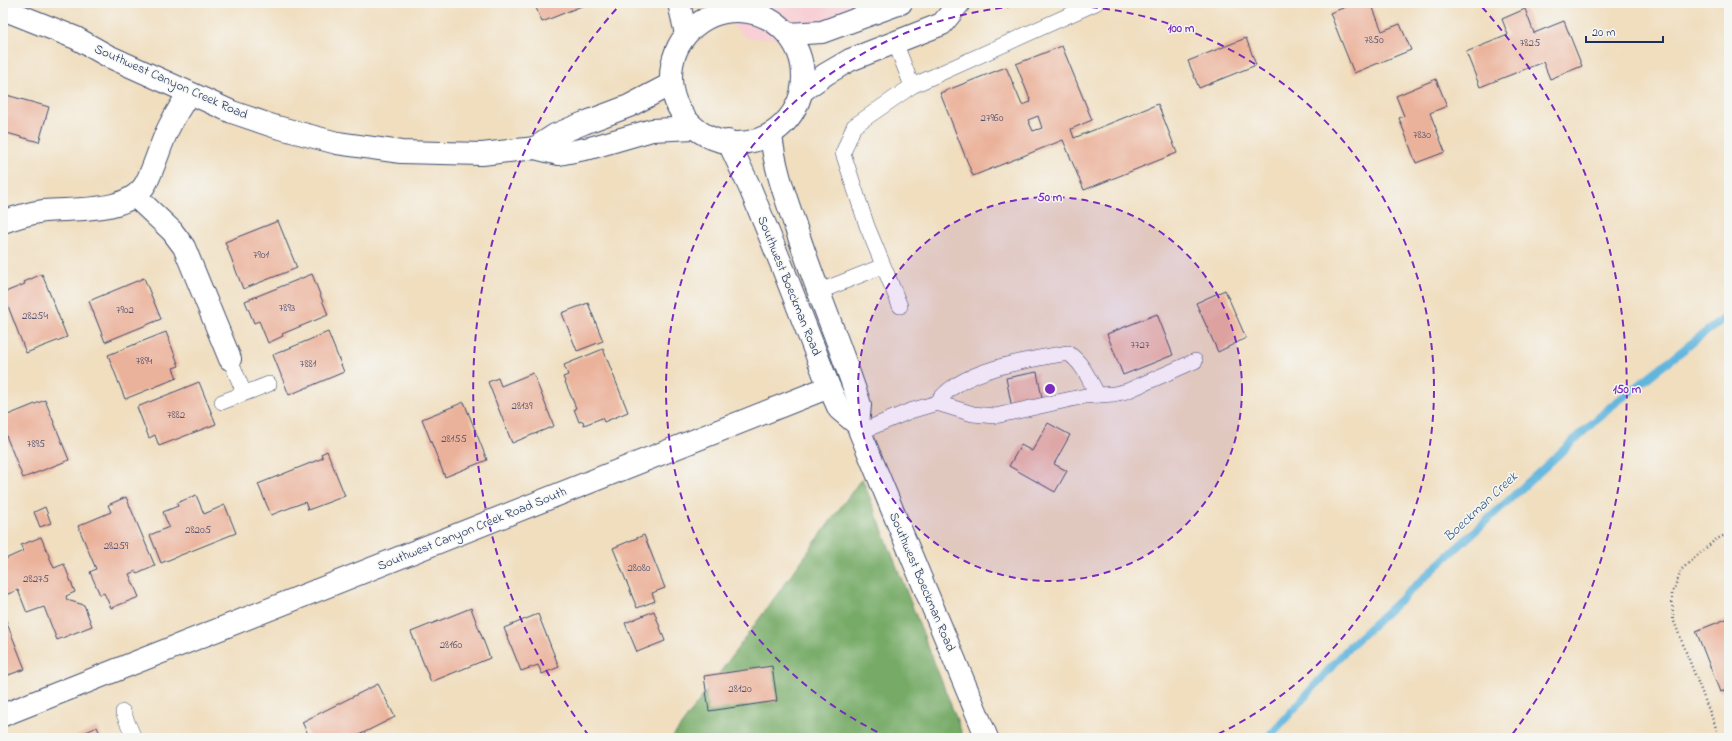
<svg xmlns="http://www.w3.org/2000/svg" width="1732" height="741" viewBox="0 0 1732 741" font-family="'Indie Flower',sans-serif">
	<rect width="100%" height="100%" fill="#f6f6f2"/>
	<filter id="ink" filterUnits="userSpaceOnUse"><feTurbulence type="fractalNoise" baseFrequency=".025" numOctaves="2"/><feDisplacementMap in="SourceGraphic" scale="8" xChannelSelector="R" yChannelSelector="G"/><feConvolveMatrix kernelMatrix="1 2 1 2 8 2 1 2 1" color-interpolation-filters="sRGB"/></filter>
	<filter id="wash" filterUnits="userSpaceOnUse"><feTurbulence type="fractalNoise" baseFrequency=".012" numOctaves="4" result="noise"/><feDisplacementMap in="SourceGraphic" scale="16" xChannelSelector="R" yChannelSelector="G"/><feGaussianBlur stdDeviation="0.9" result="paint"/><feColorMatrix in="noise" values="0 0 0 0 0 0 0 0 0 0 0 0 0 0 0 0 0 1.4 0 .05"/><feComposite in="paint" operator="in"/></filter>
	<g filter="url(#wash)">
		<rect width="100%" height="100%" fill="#f0debf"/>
		<polygon fill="#f7cfd4" points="717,3 878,3 790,39 747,38 722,16"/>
		<polygon fill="#76aa66" stroke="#486c62" points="862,478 964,738 672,738"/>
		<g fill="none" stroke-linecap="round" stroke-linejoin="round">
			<polyline stroke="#61b5dd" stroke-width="8" points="1268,738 1350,646 1609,408 1729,314"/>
		</g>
		<g id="blocks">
			<g fill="#ebb29b" fill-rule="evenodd">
				<polygon points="534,3 589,3 542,22"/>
				<polygon points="1356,3 1371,3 1382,31 1400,24 1411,50 1354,73 1330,13"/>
				<polygon points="1525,9 1534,33 1564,21 1582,66 1550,79 1543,62 1480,87 1466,52 1508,35 1502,19"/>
				<polygon points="1246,38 1256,65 1199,88 1188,61"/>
				<path d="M 1062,46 L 1092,120 L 1071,129 L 1074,138 L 1158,104 L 1177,153 L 1084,190 L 1063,140 L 973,176 L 940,93 L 1006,67 L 1022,105 L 1031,102 L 1016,64 ZM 1038,116 L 1042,128 L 1033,131 L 1028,120 Z"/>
				<polygon points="1436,79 1447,106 1430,113 1445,152 1416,163 1399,118 1404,116 1396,96"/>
				<polygon points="3,94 49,107 39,142 3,132"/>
				<polygon points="278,221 297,268 243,289 225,242"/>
				<polygon points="42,274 67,337 26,353 3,293 25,284 24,282"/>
				<polygon points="312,274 328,315 282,334 283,336 268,343 259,321 254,323 245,301"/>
				<polygon points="144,278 161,319 105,342 89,301"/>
				<polygon points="1225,290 1246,338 1218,352 1196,303"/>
				<polygon points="588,303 603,341 577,351 562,313"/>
				<polygon points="1157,314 1173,355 1123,375 1107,334"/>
				<polygon points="166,332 179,366 173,368 177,378 125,399 108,355"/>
				<polygon points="328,332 344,372 289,395 273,355"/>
				<polygon points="603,349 628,412 604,422 602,418 584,425 583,421 579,422 574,409 576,408 563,377 568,375 564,365"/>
				<polygon points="1037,372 1043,403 1012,408 1006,378"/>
				<polygon points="533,373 554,426 512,443 488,382 498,378 501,386"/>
				<polygon points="199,382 216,424 159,446 155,435 149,438 137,407"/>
				<polygon points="45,400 69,460 23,478 3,428 3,417"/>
				<polygon points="464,402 487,460 445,477 422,419"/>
				<polygon points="1048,423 1070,435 1054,464 1067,471 1055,492 1009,466 1021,445 1032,451"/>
				<polygon points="327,451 345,496 308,510 305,502 271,515 258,484 323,458 321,454"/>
				<polygon points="196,495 204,514 225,505 236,533 161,563 150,535 169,527 163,512 178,506 177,503"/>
				<polygon points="126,497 155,566 137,574 136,571 129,574 139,597 111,608 104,593 100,595 90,572 96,569 78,526 111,512 108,505"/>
				<polygon points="45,507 51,523 40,527 34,512"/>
				<polygon points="644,535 665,588 652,593 655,601 637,608 613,548"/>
				<polygon points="41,537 54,568 64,564 75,592 66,596 67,600 84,605 92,626 57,640 44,607 27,613 18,590 3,596 3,560 23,551 21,545"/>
				<polygon points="471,608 490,658 431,682 411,632"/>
				<polygon points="654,611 665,641 637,652 625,623"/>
				<polygon points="3,613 25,669 3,677"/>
				<polygon points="538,614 559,667 542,674 538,665 521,671 504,628"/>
				<polygon points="1729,618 1729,689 1720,692 1696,631"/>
				<polygon points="772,666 777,701 709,711 704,676"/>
				<polygon points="378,684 395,717 353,738 310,738 302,722"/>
				<polygon points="97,727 102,738 73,738"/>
			</g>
		</g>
	</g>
	<g filter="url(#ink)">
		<use href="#blocks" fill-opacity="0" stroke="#3b496d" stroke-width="1"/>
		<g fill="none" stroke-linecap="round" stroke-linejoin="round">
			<defs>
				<g id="lane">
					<polyline points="895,42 912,86 854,126 843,153 867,226 900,306"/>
					<polyline points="912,86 1096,3"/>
					<polyline points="818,292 883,266"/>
					<polyline points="230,359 244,393"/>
					<polyline points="222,402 269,384"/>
					<path d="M 937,403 C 958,370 1031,359 1068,353 C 1083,363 1089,380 1098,395"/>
					<polyline points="860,432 910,411 937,403 973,414 995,416 1085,396 1114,394 1127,391 1195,361"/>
					<polyline points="123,712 134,738"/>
				</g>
				<g id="street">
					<polyline points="135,196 172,231 184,247 230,359"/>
					<path d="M 3,222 C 16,217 30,213 44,211 C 74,208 129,214 146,183 C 155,166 160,145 169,127 C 175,115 182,104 189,93"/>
					<polyline points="3,715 829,387"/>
				</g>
				<g id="secondary">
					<polyline points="679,3 686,34"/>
					<polyline points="3,9 76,38 108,56 232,112 273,126 337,143 401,152 482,154 535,148 559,154 590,148 652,130 694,128"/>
					<circle cx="737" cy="77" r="66"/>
					<polyline points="788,34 822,32 901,3"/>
					<polyline points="802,91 826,74 850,60 942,24 959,3"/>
					<path d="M 771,134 C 774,165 784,193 794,222 C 814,284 840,344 860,405 L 858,425 L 860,432 L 987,738"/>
					<polyline points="728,141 750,188 780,261 829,387 839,409 858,425"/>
					<polyline points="535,148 555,135 584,123 629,106 671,84"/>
				</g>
			</defs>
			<use href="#lane" stroke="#3b496d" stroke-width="16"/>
			<use href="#street" stroke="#3b496d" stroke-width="24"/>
			<use href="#secondary" stroke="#3b496d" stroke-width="24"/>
			<g stroke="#3b496d" stroke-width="2.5" stroke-dasharray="1 3" stroke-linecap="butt">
				<polyline points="1720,734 1729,734"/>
				<polyline points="1720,738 1673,619 1672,593 1682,569 1715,540 1729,533"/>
			</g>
			<use href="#lane" stroke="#fff" stroke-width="15"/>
			<use href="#street" stroke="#fff" stroke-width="22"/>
			<use href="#secondary" stroke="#fff" stroke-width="22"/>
		</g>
	</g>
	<circle cx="1050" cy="389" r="192" fill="#7b2cbf" fill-opacity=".12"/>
	<g fill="none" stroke="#7b2cbf" stroke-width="2" stroke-dasharray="7 5">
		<circle cx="1050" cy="389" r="192"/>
		<path d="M888 737A384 384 0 1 1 1212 737"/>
		<path d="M589 736A577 577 0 0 1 618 7M1482 7A577 577 0 0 1 1511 736"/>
	</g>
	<g text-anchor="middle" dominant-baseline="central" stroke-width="3" stroke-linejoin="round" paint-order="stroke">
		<g font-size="11" fill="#4f506d">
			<text x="1374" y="40">7850</text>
			<text x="1530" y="43">7825</text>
			<text x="992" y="118">27960</text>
			<text x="1422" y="135">7830</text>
			<text x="261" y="255">7901</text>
			<text x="287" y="308">7893</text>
			<text x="125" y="310">7902</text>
			<text x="35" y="316">28254</text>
			<text x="1140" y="345">7727</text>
			<text x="144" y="361">7894</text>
			<text x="308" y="364">7881</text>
			<text x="522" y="406">28139</text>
			<text x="176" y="415">7882</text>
			<text x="454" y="439">28155</text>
			<text x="36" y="444">7895</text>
			<text x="198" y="530">28205</text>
			<text x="116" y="546">28259</text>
			<text x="639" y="568">28080</text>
			<text x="36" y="579">28275</text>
			<text x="451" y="645">28160</text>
			<text x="740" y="689">28120</text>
		</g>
		<g font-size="13" fill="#1b2f5e" stroke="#f6f6f2">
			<text transform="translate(171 82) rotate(24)">Southwest Canyon Creek Road</text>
			<text transform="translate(789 286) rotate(68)">Southwest Boeckman Road</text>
			<text transform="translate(472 529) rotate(-22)">Southwest Canyon Creek Road South</text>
			<text transform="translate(922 582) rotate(67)">Southwest Boeckman Road</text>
		</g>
		<g font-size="14" font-style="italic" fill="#305784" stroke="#f6f6f2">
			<text transform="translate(1481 507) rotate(-43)">Boeckman Creek</text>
		</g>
	</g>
	<circle cx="1050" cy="389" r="6" fill="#7b2cbf" stroke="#f6f6f2" stroke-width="2"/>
	<g font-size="12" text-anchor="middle" font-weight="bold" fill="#7b2cbf" stroke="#f6f6f2" stroke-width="3" stroke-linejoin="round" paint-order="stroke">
		<text x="1181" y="32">100 m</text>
		<text x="1050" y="201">50 m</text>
		<text x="1627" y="393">150 m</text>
	</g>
	<rect width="1732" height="741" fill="none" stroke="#f6f6f2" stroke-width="16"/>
	<path d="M1586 36v6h77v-6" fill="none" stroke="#1b2f5e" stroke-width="2"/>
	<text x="1592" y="36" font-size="12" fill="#1b2f5e" stroke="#f6f6f2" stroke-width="3" paint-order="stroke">20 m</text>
</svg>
